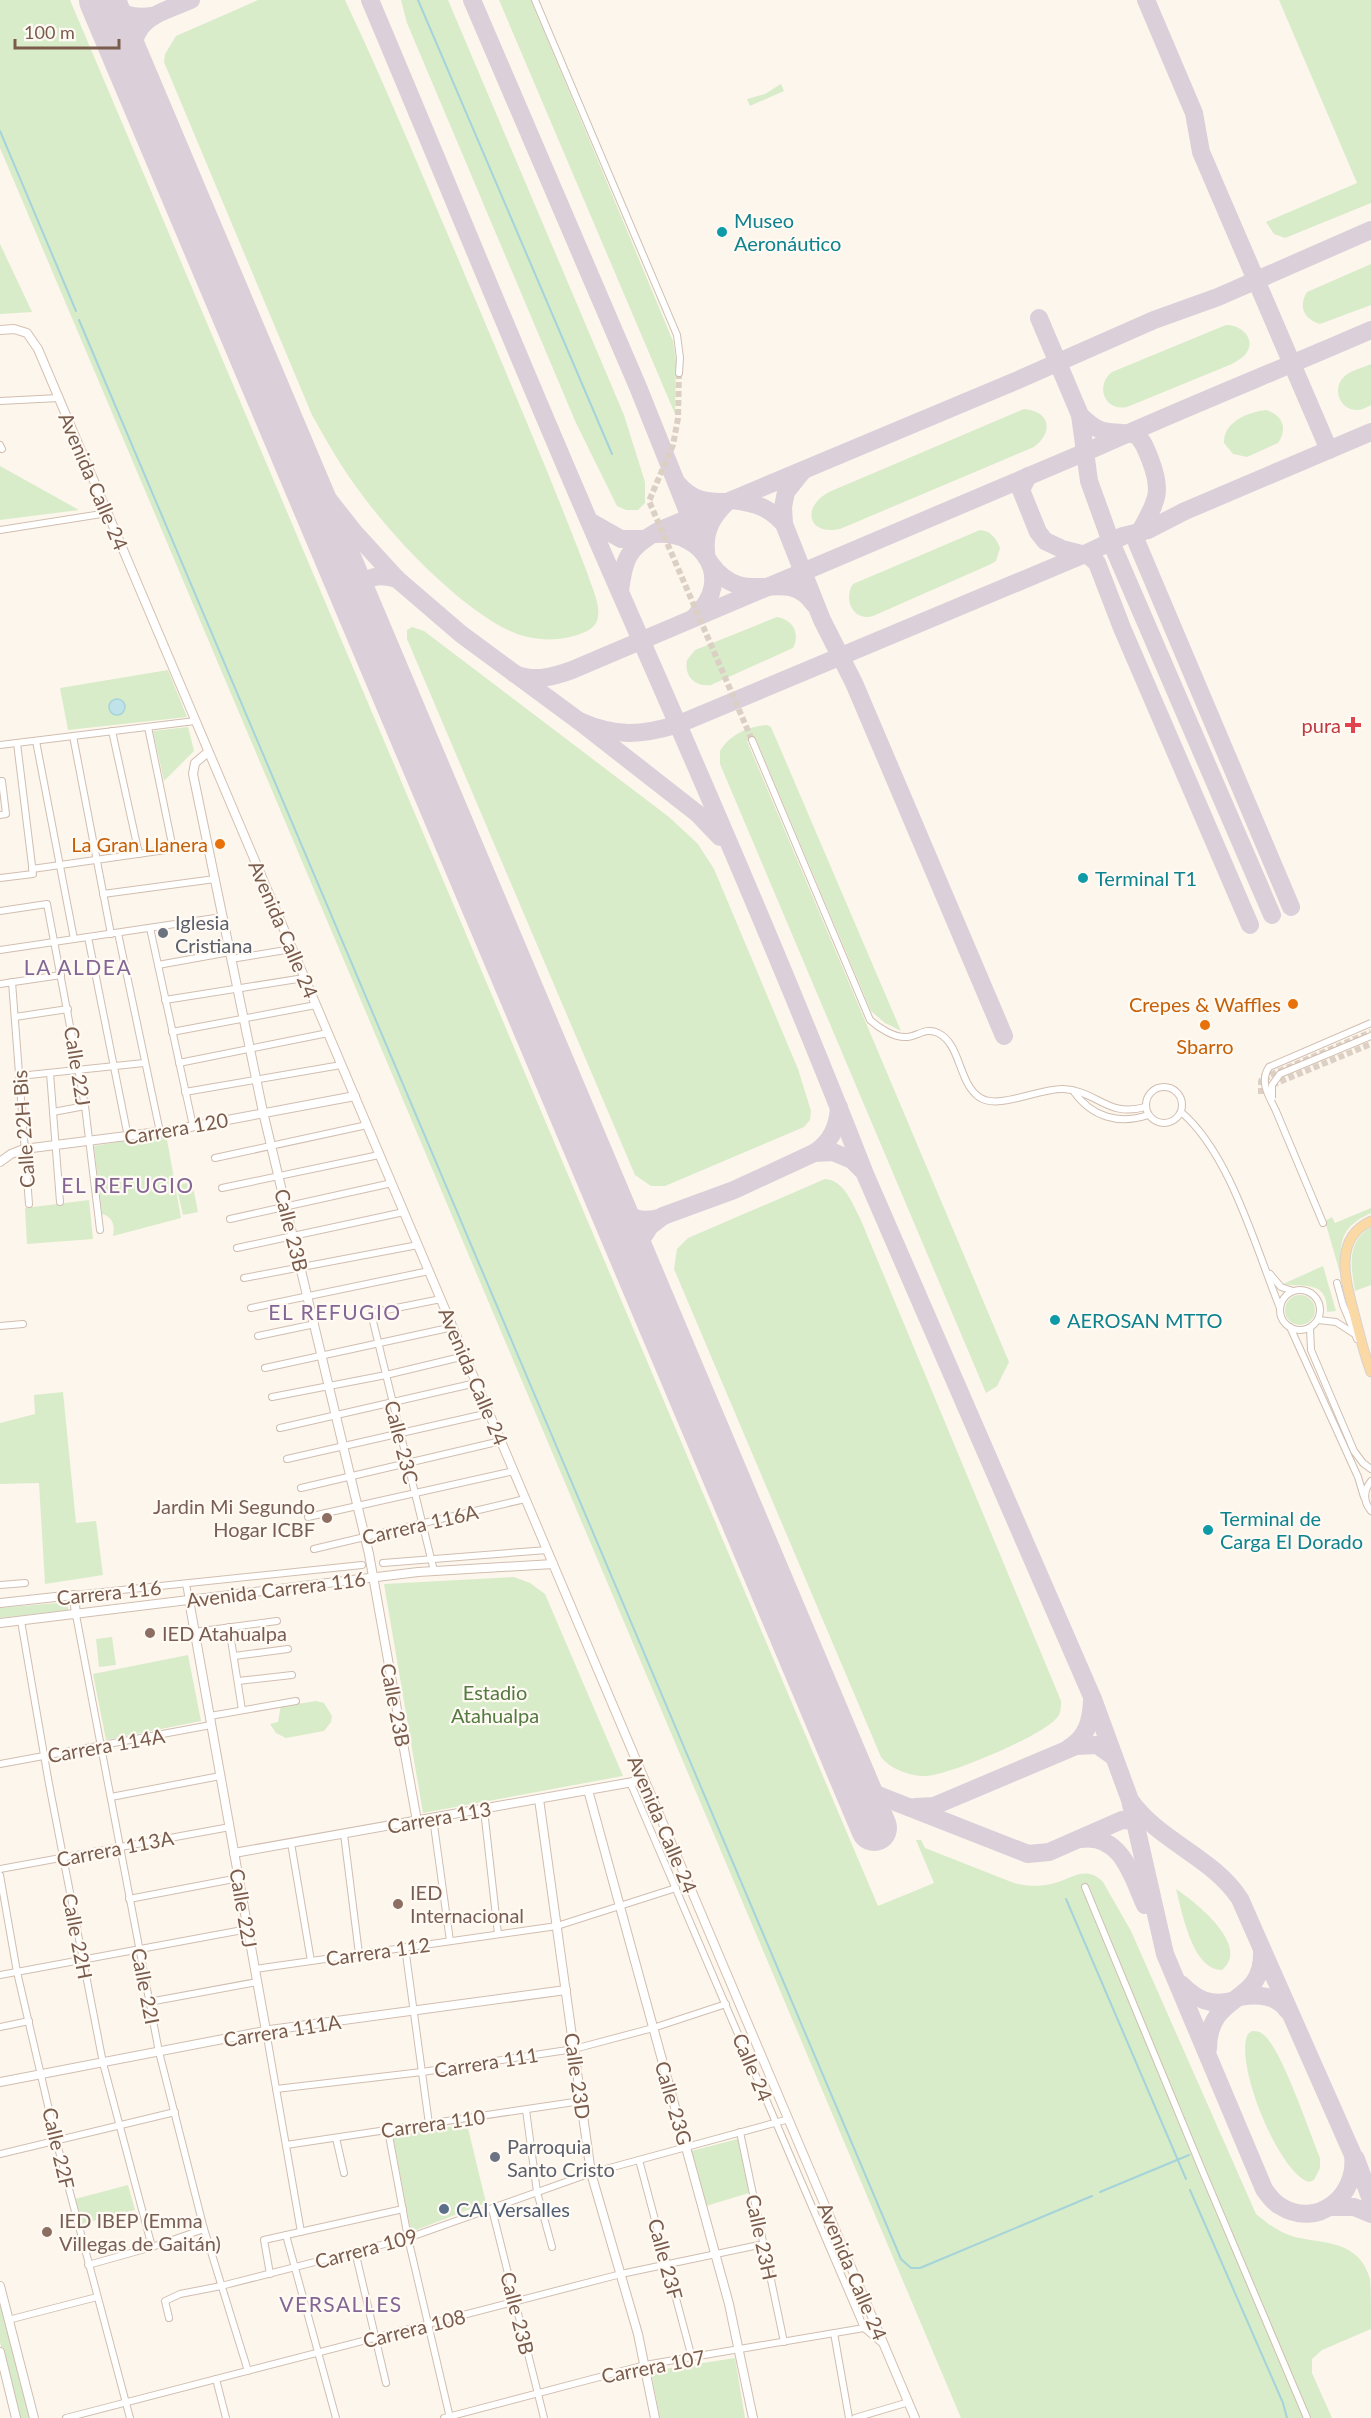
<svg xmlns="http://www.w3.org/2000/svg" width="1371" height="2418" viewBox="0 0 1371 2418" font-family="Lato,sans-serif">
	<rect width="100%" height="100%" fill="#fdf6ec"/>
	<g fill="#d8ecc9">
		<path d="M 0,0 L 70,0 L 878,1906 L 934,1883 L 916,1840 L 921,1840 L 925,1848 L 1014,1883 C 1027,1886 1038,1887 1051,1884 C 1071,1880 1085,1864 1103,1882 L 1131,1931 L 1256,2214 C 1268,2224 1280,2233 1295,2237 C 1325,2244 1359,2240 1370,2279 C 1371,2293 1371,2314 1371,2329 L 1322,2350 L 1312,2359 L 1312,2373 L 1332,2418 L 961,2418 L 0,148 Z"/>
		<path d="M 258,0 L 345,0 C 373,59 399,120 425,181 C 466,277 507,374 547,471 C 561,506 575,540 588,575 C 592,588 600,603 598,616 C 597,630 581,634 570,637 C 554,641 533,640 517,634 C 465,614 393,538 360,492 C 342,468 327,442 312,415 L 164,62 L 165,54 L 176,36 Z"/>
		<polygon points="401,0 448,0 624,415 645,482 645,503 638,510 626,510 617,506 576,423 407,23"/>
		<polygon points="499,0 531,0 673,341 676,361 675,414"/>
		<polygon points="1279,0 1371,0 1371,203 1285,238 1274,234 1266,222 1357,183"/>
		<polygon points="781,84 784,91 750,106 747,99 765,94"/>
		<polygon points="0,244 32,312 0,314"/>
		<path d="M 1371,264 L 1371,305 L 1320,324 C 1304,319 1298,307 1307,292 Z"/>
		<path d="M 1226,325 C 1241,324 1258,340 1245,355 C 1241,359 1236,361 1232,364 L 1127,407 C 1104,412 1095,385 1112,372 Z"/>
		<path d="M 1371,364 L 1371,405 C 1367,407 1362,410 1358,410 C 1342,411 1332,392 1342,379 C 1348,371 1362,368 1371,364 Z"/>
		<path d="M 1024,409 C 1050,411 1054,432 1034,447 L 840,529 C 809,536 800,508 829,492 Z"/>
		<path d="M 1266,410 C 1283,415 1288,429 1278,443 L 1247,457 L 1233,454 L 1224,443 C 1223,422 1248,412 1266,410 Z"/>
		<polygon points="0,466 79,510 0,520"/>
		<path d="M 980,530 C 991,531 996,538 1000,548 L 996,561 L 989,565 L 873,616 C 853,622 843,599 853,584 Z"/>
		<path d="M 777,617 C 794,620 800,634 793,648 L 711,685 C 694,687 684,676 687,660 L 695,650 Z"/>
		<polygon points="412,627 424,631 669,817 698,844 714,869 798,1069 811,1111 810,1120 804,1127 665,1186 651,1186 635,1175 407,639 407,630"/>
		<polygon points="168,670 187,717 68,730 60,688"/>
		<path d="M 767,725 L 771,727 L 901,1031 L 885,1023 L 871,1011 L 756,739 L 747,741 L 1009,1362 L 997,1386 L 986,1393 L 720,764 L 720,751 C 729,735 749,726 767,725 Z"/>
		<polygon points="188,727 194,751 164,781 153,731"/>
		<path d="M 166,1134 L 181,1218 L 113,1236 C 115,1225 113,1217 102,1214 L 94,1146 Z"/>
		<path d="M 825,1179 C 844,1180 852,1203 860,1218 L 1061,1701 C 1061,1708 1061,1714 1056,1719 C 1039,1737 952,1774 927,1776 C 912,1777 890,1769 881,1757 L 674,1269 L 677,1249 L 688,1238 Z"/>
		<polygon points="192,1182 198,1212 183,1215 176,1185"/>
		<polygon points="89,1200 93,1239 27,1244 25,1208"/>
		<path d="M 1371,1208 L 1371,1213 C 1336,1229 1340,1246 1342,1280 L 1325,1221 L 1332,1217 L 1335,1223 Z"/>
		<path d="M 1371,1227 L 1371,1285 L 1355,1291 C 1351,1267 1346,1242 1371,1227 Z"/>
		<path d="M 1323,1266 L 1336,1311 L 1327,1312 C 1328,1279 1303,1288 1283,1284 Z"/>
		<circle cx="1300" cy="1310" r="15"/>
		<polygon points="63,1392 76,1523 96,1521 103,1575 45,1584 39,1483 0,1484 0,1423 35,1414 34,1395"/>
		<polygon points="514,1577 530,1583 545,1594 623,1776 423,1813 384,1584"/>
		<polygon points="68,1602 68,1610 0,1618 0,1608"/>
		<polygon points="112,1637 116,1665 99,1667 96,1639"/>
		<polygon points="188,1655 201,1721 106,1740 93,1674"/>
		<polygon points="296,1701 297,1704 316,1701 324,1703 332,1716 331,1722 324,1731 286,1738 276,1733 270,1724 278,1722 281,1704"/>
		<path d="M 1176,1889 C 1194,1901 1252,1946 1222,1970 C 1192,1970 1182,1911 1176,1889 Z"/>
		<path d="M 1252,2031 C 1258,2031 1261,2032 1265,2036 C 1283,2053 1309,2131 1320,2158 L 1320,2168 L 1314,2180 L 1309,2182 C 1279,2174 1233,2061 1248,2034 Z"/>
		<polygon points="467,2124 486,2203 411,2232 393,2136"/>
		<polygon points="738,2139 749,2193 706,2206 691,2151"/>
		<polygon points="128,2185 135,2210 81,2224 75,2199"/>
		<polygon points="0,2299 31,2418 19,2418 0,2342"/>
		<polygon points="735,2358 745,2418 660,2418 651,2371"/>
	</g>
	<circle fill="#bfe3e8" stroke="#a5d3da" stroke-width="1.5" cx="117" cy="707" r="8"/>
	<g fill="none" stroke-linecap="round" stroke-linejoin="round">
		<g stroke="#a5d3da" stroke-width="2">
			<polyline points="418,0 612,454"/>
			<polyline points="0,131 76,311"/>
			<polyline points="79,320 901,2259 911,2268 920,2268 1092,2196"/>
			<polyline points="1066,1899 1186,2179"/>
			<polyline points="1190,2190 1283,2403 1287,2418"/>
			<polyline points="1100,2192 1189,2155"/>
		</g>
		<g stroke="#dbcfda" stroke-width="18">
			<path d="M 104,0 C 116,14 134,19 152,16"/>
			<path d="M 370,0 C 453,196 533,395 619,590 C 704,783 788,977 865,1174 L 1093,1699 L 1130,1800 L 1165,1954 L 1264,2189 C 1268,2195 1273,2202 1280,2206 C 1318,2230 1358,2195 1353,2155 L 1240,1899 C 1213,1857 1158,1841 1130,1800"/>
			<polyline points="472,0 638,387 706,557"/>
			<polyline points="1146,0 1194,113 1201,152 1329,450"/>
			<path d="M 131,69 C 130,20 151,16 191,0"/>
			<polyline points="1039,318 1080,415 1089,481 1111,542 1272,915"/>
			<path d="M 1082,420 L 1080,415 C 1104,439 1109,429 1136,435 C 1144,441 1146,450 1150,459 C 1162,490 1158,499 1143,526 C 1139,532 1136,536 1137,543 L 1291,907"/>
			<polyline points="284,431 328,499 354,532 397,579 461,634 579,721 698,814 720,837"/>
			<polyline points="802,472 786,492 783,507 784,524 822,620 854,683 1004,1036"/>
			<polyline points="1028,476 1021,490 1038,532 1045,541 1062,549 1089,556 1097,563 1122,628 1250,925"/>
			<path d="M 677,483 C 692,501 706,502 727,502 C 712,517 704,530 706,552"/>
			<path d="M 733,500 C 755,503 769,507 784,524"/>
			<polyline points="591,522 621,539 644,539"/>
			<path d="M 657,534 C 704,531 734,580 696,615"/>
			<path d="M 710,563 C 746,613 785,563 814,604"/>
			<path d="M 620,591 C 624,558 628,548 658,531 L 1018,380 L 1154,320 L 1218,297 L 1371,230"/>
			<path d="M 363,617 C 360,588 361,569 397,579"/>
			<path d="M 515,674 C 534,682 553,677 572,670 L 1095,448 C 1186,407 1279,370 1371,330"/>
			<path d="M 579,721 C 616,737 640,736 679,724 L 1085,554 L 1123,536 L 1148,530 L 1185,511 L 1371,432"/>
			<path d="M 814,1153 C 831,1142 838,1127 839,1107"/>
			<path d="M 609,1199 C 622,1217 640,1224 662,1217"/>
			<polyline points="639,1271 636,1253 639,1243 650,1226 663,1216 734,1190 814,1153 833,1152 852,1160 862,1170"/>
			<path d="M 1069,1748 C 1087,1737 1091,1721 1092,1701"/>
			<polyline points="850,1770 858,1783 870,1792 1028,1854 1049,1852 1122,1820 1143,1821"/>
			<polyline points="915,1807 934,1806 1076,1746 1097,1745 1114,1757"/>
			<path d="M 1081,1839 C 1121,1833 1132,1876 1145,1905"/>
			<path d="M 1181,1984 C 1197,2000 1210,2006 1232,2001"/>
			<path d="M 1240,1997 C 1257,1994 1277,1995 1287,2010"/>
			<path d="M 1208,2049 C 1208,1990 1264,2007 1262,1951"/>
			<polyline points="1356,2159 1371,2200"/>
			<polyline points="1330,2207 1354,2207 1371,2214"/>
		</g>
		<polyline stroke="#dbcfda" stroke-width="46" points="102,0 874,1828"/>
		<g stroke="#dcd0c4" stroke-width="6" stroke-dasharray="6 3" stroke-linecap="butt">
			<polyline points="679,373 678,418 673,445 649,501 752,740"/>
			<polyline points="1264,1081 1270,1075 1371,1032"/>
			<polyline points="1272,1085 1371,1044"/>
			<polyline points="1261,1094 1261,1081 1266,1072"/>
		</g>
		<defs>
			<g id="minor">
				<polyline points="535,0 677,335 680,358 679,373"/>
				<polyline points="0,401 59,398"/>
				<polyline points="0,445 2,449"/>
				<polyline points="0,530 108,513"/>
				<polyline points="148,727 173,849"/>
				<polyline points="112,731 139,854"/>
				<polyline points="73,736 111,934"/>
				<path d="M 752,740 L 870,1020 C 879,1028 894,1038 907,1037 C 918,1036 926,1027 938,1033 C 961,1044 958,1082 979,1097 C 998,1111 1041,1087 1064,1089 C 1097,1091 1108,1118 1145,1107"/>
				<polyline points="36,741 74,939"/>
				<polyline points="0,745 195,721"/>
				<polyline points="0,781 2,781 6,814 0,815"/>
				<polyline points="32,869 208,844"/>
				<polyline points="0,878 33,874 17,743"/>
				<polyline points="103,894 215,879"/>
				<polyline points="0,911 47,904 85,1106 100,1230"/>
				<polyline points="150,928 193,1126"/>
				<polyline points="118,933 160,1132"/>
				<polyline points="88,937 128,1137"/>
				<polyline points="0,950 222,917"/>
				<polyline points="231,959 292,949"/>
				<polyline points="158,965 230,952"/>
				<polyline points="12,982 29,1204"/>
				<polyline points="0,984 61,975"/>
				<polyline points="165,1000 304,978"/>
				<polyline points="15,1017 68,1009"/>
				<polyline points="172,1032 316,1005"/>
				<polyline points="179,1063 328,1033"/>
				<polyline points="50,1073 60,1202"/>
				<polyline points="19,1076 144,1063"/>
				<circle cx="1164" cy="1105" r="18"/>
				<polyline points="185,1092 341,1065"/>
				<path d="M 1074,1092 C 1092,1117 1119,1125 1148,1115"/>
				<polyline points="1276,1111 1323,1223"/>
				<polyline points="53,1112 85,1106"/>
				<path d="M 1181,1112 C 1230,1153 1256,1249 1280,1308"/>
				<polyline points="215,1158 367,1125"/>
				<polyline points="222,1188 379,1155"/>
				<polyline points="230,1219 392,1183"/>
				<polyline points="237,1248 404,1212"/>
				<polyline points="1270,1274 1281,1287 1293,1291"/>
				<polyline points="244,1278 418,1245"/>
				<polyline points="1337,1283 1343,1305 1357,1339"/>
				<circle cx="1300" cy="1310" r="20"/>
				<polyline points="251,1308 429,1271"/>
				<polyline points="1318,1320 1336,1322 1353,1333"/>
				<polyline points="0,1326 23,1324"/>
				<polyline points="1290,1327 1358,1477 1364,1497"/>
				<polyline points="1310,1328 1311,1350 1354,1451 1363,1463 1371,1469"/>
				<polyline points="258,1336 315,1324"/>
				<polyline points="265,1368 453,1327"/>
				<polyline points="272,1397 386,1375 465,1356"/>
				<polyline points="280,1428 476,1383"/>
				<polyline points="287,1459 489,1413"/>
				<path d="M 1371,1481 C 1363,1491 1363,1501 1371,1511"/>
				<polyline points="301,1488 501,1441"/>
				<polyline points="308,1517 514,1471"/>
				<polyline points="314,1549 525,1499"/>
				<polyline points="383,1563 547,1550"/>
				<polyline points="434,1571 371,1313 441,1299"/>
				<polyline points="186,1584 189,1600"/>
				<polyline points="0,1585 25,1583"/>
				<polyline points="74,1595 362,1565"/>
				<polyline points="76,1615 159,2052 204,2229 248,2371"/>
				<polyline points="21,1621 49,1784 103,2063 152,2247"/>
				<polyline points="229,1627 242,1710"/>
				<polyline points="194,1632 277,1621"/>
				<polyline points="234,1656 288,1649"/>
				<polyline points="238,1681 292,1675"/>
				<polyline points="210,1716 296,1701"/>
				<polyline points="0,1764 211,1725"/>
				<polyline points="630,1782 864,2328 884,2345"/>
				<polyline points="111,1797 220,1776"/>
				<polyline points="484,1810 498,1934"/>
				<polyline points="433,1818 450,1941"/>
				<polyline points="344,1834 359,1954"/>
				<polyline points="291,1843 311,1961"/>
				<polyline points="0,1869 230,1827"/>
				<polyline points="0,1875 17,1972 56,2140 130,2418"/>
				<polyline points="1085,1887 1205,2177 1307,2418"/>
				<polyline points="129,1899 239,1878"/>
				<polyline points="405,1947 429,2124"/>
				<polyline points="255,1969 557,1926 676,1888"/>
				<polyline points="0,1975 248,1929"/>
				<polyline points="149,2002 257,1982"/>
				<polyline points="0,2027 29,2021"/>
				<polyline points="266,2031 301,2232"/>
				<polyline points="276,2089 422,2072 574,2049 653,2028 726,2004"/>
				<polyline points="526,2110 537,2192 552,2247"/>
				<polyline points="388,2130 408,2238 450,2418"/>
				<polyline points="740,2132 784,2342"/>
				<polyline points="336,2138 344,2173"/>
				<polyline points="286,2145 581,2101"/>
				<polyline points="0,2154 175,2112"/>
				<polyline points="639,2160 692,2358"/>
				<polyline points="492,2209 544,2418"/>
				<polyline points="286,2235 336,2418"/>
				<polyline points="355,2251 386,2383"/>
				<polyline points="88,2265 152,2247 204,2229"/>
				<polyline points="270,2274 264,2240 403,2209"/>
				<polyline points="169,2318 165,2301 180,2294 221,2286 408,2238 591,2173 789,2119"/>
				<polyline points="8,2320 97,2297"/>
				<polyline points="834,2333 849,2418"/>
				<polyline points="216,2379 226,2418"/>
				<polyline points="66,2418 621,2274 764,2244"/>
				<polyline points="444,2418 645,2365 864,2328"/>
				<polyline points="855,2418 909,2402"/>
			</g>
			<g id="tertiary">
				<polyline points="208,752 195,763 193,774 263,1112 369,1554 417,1821"/>
				<polyline points="0,1162 11,1154 24,1149 174,1130 355,1096"/>
				<polyline points="189,1600 266,2031"/>
				<polyline points="0,1603 74,1595 76,1615"/>
				<polyline points="0,1623 418,1572 553,1564"/>
				<polyline points="588,1790 729,2304 753,2418"/>
				<polyline points="539,1799 591,2173 638,2334 655,2418"/>
				<polyline points="234,1853 644,1780"/>
				<polyline points="0,2082 270,2030 566,1990"/>
				<polyline points="0,2286 34,2418"/>
				<polyline points="0,2352 16,2418"/>
			</g>
			<polyline id="secondary" points="0,330 14,329 27,333 38,349 915,2418"/>
			<path id="primary" d="M 1371,1221 C 1331,1239 1347,1285 1355,1317 C 1360,1336 1364,1354 1371,1372"/>
		</defs>
		<use href="#minor" stroke="#d1beb0" stroke-width="8"/>
		<use href="#tertiary" stroke="#d1beb0" stroke-width="10"/>
		<use href="#secondary" stroke="#d6c0b0" stroke-width="10"/>
		<use href="#primary" stroke="#dad1cd" stroke-width="11"/>
		<use href="#minor" stroke="#fff" stroke-width="6"/>
		<use href="#tertiary" stroke="#fff" stroke-width="8"/>
		<use href="#secondary" stroke="#fff" stroke-width="8"/>
		<use href="#primary" stroke="#fbd9a5" stroke-width="9"/>
		<defs>
			<g id="minor-bridge">
				<polyline points="1272,1098 1272,1085 1280,1074 1371,1036"/>
				<path d="M 1276,1111 C 1269,1096 1259,1082 1269,1067 L 1371,1023"/>
			</g>
		</defs>
		<use href="#minor-bridge" stroke="#d1beb0" stroke-width="8" stroke-linecap="butt"/>
		<use href="#minor-bridge" stroke="#fff" stroke-width="6"/>
	</g>
	<g fill="#0f9aa8" stroke="#fffaf3" stroke-width="2">
		<circle cx="722" cy="232" r="6"/>
		<circle cx="1083" cy="878" r="6"/>
		<circle cx="1055" cy="1320" r="6"/>
		<circle cx="1208" cy="1530" r="6"/>
	</g>
	<path fill="#e0444e" stroke="#fffaf3" stroke-width="2" d="M1350 716h6v6h6v6h-6v6h-6v-6h-6v-6h6z"/>
	<g fill="#e8710a" stroke="#fffaf3" stroke-width="2">
		<circle cx="220" cy="844" r="6"/>
		<circle cx="1293" cy="1004" r="6"/>
		<circle cx="1205" cy="1025" r="6"/>
	</g>
	<g fill="#6b7280" stroke="#fffaf3" stroke-width="2">
		<circle cx="163" cy="933" r="6"/>
		<circle cx="495" cy="2157" r="6"/>
	</g>
	<g fill="#8d6e63" stroke="#fffaf3" stroke-width="2">
		<circle cx="327" cy="1518" r="6"/>
		<circle cx="150" cy="1633" r="6"/>
		<circle cx="398" cy="1904" r="6"/>
		<circle cx="47" cy="2232" r="6"/>
	</g>
	<circle fill="#5c6f8a" stroke="#fffaf3" stroke-width="2" cx="444" cy="2209" r="6"/>
	<g text-anchor="middle" dominant-baseline="central" stroke-width="4.5" stroke-linejoin="round" paint-order="stroke">
		<g font-size="20" fill="#0d838f" stroke="#fffaf3" text-anchor="start">
			<text x="734" y="220">Museo<tspan x="734" dy="23">Aeronáutico</tspan></text>
			<text x="1095" y="878">Terminal T1</text>
			<text x="1067" y="1320">AEROSAN MTTO</text>
			<text x="1220" y="1518">Terminal de<tspan x="1220" dy="23">Carga El Dorado</tspan></text>
		</g>
		<g font-size="20" fill="#7a5c4d" stroke="#fffaf3">
			<text transform="translate(94 481) rotate(67)">Avenida Calle 24</text>
			<text transform="translate(284 929) rotate(67)">Avenida Calle 24</text>
			<text transform="translate(78 1066) rotate(81)">Calle 22J</text>
			<text transform="translate(176 1128) rotate(-10)">Carrera 120</text>
			<text transform="translate(23 1129) rotate(-94)">Calle 22H Bis</text>
			<text transform="translate(292 1230) rotate(76)">Calle 23B</text>
			<text transform="translate(474 1376) rotate(67)">Avenida Calle 24</text>
			<text transform="translate(402 1442) rotate(76)">Calle 23C</text>
			<text transform="translate(420 1524) rotate(-13)">Carrera 116A</text>
			<text transform="translate(276 1589) rotate(-7)">Avenida Carrera 116</text>
			<text transform="translate(109 1592) rotate(-6)">Carrera 116</text>
			<text transform="translate(396 1705) rotate(79)">Calle 23B</text>
			<text transform="translate(106 1745) rotate(-10)">Carrera 114A</text>
			<text transform="translate(439 1817) rotate(-10)">Carrera 113</text>
			<text transform="translate(663 1824) rotate(67)">Avenida Calle 24</text>
			<text transform="translate(115 1848) rotate(-11)">Carrera 113A</text>
			<text transform="translate(244 1908) rotate(80)">Calle 22J</text>
			<text transform="translate(78 1936) rotate(79)">Calle 22H</text>
			<text transform="translate(378 1951) rotate(-8)">Carrera 112</text>
			<text transform="translate(146 1986) rotate(79)">Calle 22I</text>
			<text transform="translate(282 2030) rotate(-9)">Carrera 111A</text>
			<text transform="translate(486 2062) rotate(-9)">Carrera 111</text>
			<text transform="translate(753 2067) rotate(67)">Calle 24</text>
			<text transform="translate(578 2076) rotate(82)">Calle 23D</text>
			<text transform="translate(674 2103) rotate(74)">Calle 23G</text>
			<text transform="translate(433 2123) rotate(-8)">Carrera 110</text>
			<text transform="translate(59 2148) rotate(77)">Calle 22F</text>
			<text transform="translate(762 2237) rotate(78)">Calle 23H</text>
			<text transform="translate(366 2248) rotate(-15)">Carrera 109</text>
			<text transform="translate(666 2259) rotate(75)">Calle 23F</text>
			<text transform="translate(853 2271) rotate(67)">Avenida Calle 24</text>
			<text transform="translate(518 2313) rotate(76)">Calle 23B</text>
			<text transform="translate(414 2328) rotate(-14)">Carrera 108</text>
			<text transform="translate(653 2366) rotate(-11)">Carrera 107</text>
		</g>
		<g font-size="20" fill="#be3a42" stroke="#fffaf3" text-anchor="end">
			<text x="1341" y="725">pura</text>
		</g>
		<g font-size="20" fill="#c56008" stroke="#fffaf3" text-anchor="end">
			<text x="208" y="844">La Gran Llanera</text>
			<text x="1281" y="1004">Crepes &amp; Waffles</text>
			<text x="1205" y="1046" text-anchor="middle">Sbarro</text>
		</g>
		<g font-size="20" fill="#5b616d" stroke="#fffaf3" text-anchor="start">
			<text x="175" y="922">Iglesia<tspan x="175" dy="23">Cristiana</tspan></text>
			<text x="507" y="2146">Parroquia<tspan x="507" dy="23">Santo Cristo</tspan></text>
		</g>
		<g font-size="20" fill="#785e54" stroke="#fffaf3" text-anchor="start">
			<text x="315" y="1506" text-anchor="end">Jardin Mi Segundo<tspan x="315" dy="23">Hogar ICBF</tspan></text>
			<text x="162" y="1633">IED Atahualpa</text>
			<text x="410" y="1892">IED<tspan x="410" dy="23">Internacional</tspan></text>
			<text x="59" y="2220">IED IBEP (Emma<tspan x="59" dy="23">Villegas de Gaitán)</tspan></text>
		</g>
		<g font-size="20" fill="#537a41" stroke="#fffaf3">
			<text x="495" y="1692">Estadio<tspan x="495" dy="23">Atahualpa</tspan></text>
		</g>
		<g font-size="20" fill="#4e5e75" stroke="#fffaf3" text-anchor="start">
			<text x="456" y="2209">CAI Versalles</text>
		</g>
		<g font-size="21" letter-spacing="1.5" fill="#846695" stroke="#fffaf3">
			<text x="78" y="966">LA ALDEA</text>
			<text x="128" y="1184">EL REFUGIO</text>
			<text x="335" y="1311">EL REFUGIO</text>
			<text x="341" y="2303">VERSALLES</text>
		</g>
	</g>
	<path d="M15 39v9h104v-9" fill="none" stroke="#7a5c4d" stroke-width="3"/>
	<text x="24" y="39" font-size="18" fill="#7a5c4d" stroke="#fffaf3" stroke-width="4.5" paint-order="stroke">100 m</text>
</svg>
